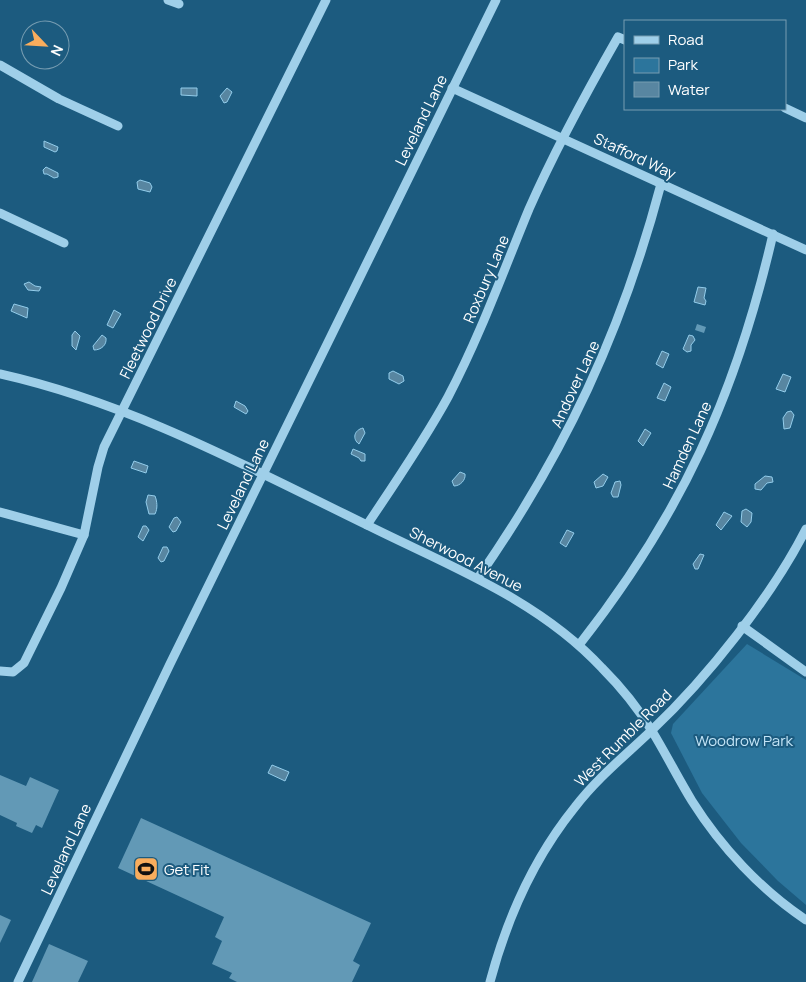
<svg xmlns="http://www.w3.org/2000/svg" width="806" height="982" viewBox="0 0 806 982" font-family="Manrope,sans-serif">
	<rect width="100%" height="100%" fill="#1c5b7f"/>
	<polygon fill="#2c759c" points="747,644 806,680 806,905 778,881 741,843 702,793 671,733 673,724"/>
	<g fill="#5886a1" stroke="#93cdeb">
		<polygon points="181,88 197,88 197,96 181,95"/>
		<polygon points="227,88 232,92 227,102 224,103 220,96"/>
		<polygon points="44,141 58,147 57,151 55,152 44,147"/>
		<polygon points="46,167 58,173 58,177 54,178 47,174 44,174 43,170"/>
		<polygon points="140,180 150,183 152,187 150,192 138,189 137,182"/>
		<polygon points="29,282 35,286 41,287 39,291 28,290 24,284"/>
		<polygon points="698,287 706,288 704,298 706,301 705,305 694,302"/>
		<polygon points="14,304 28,308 27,318 11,311"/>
		<polygon points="114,310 121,314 113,328 107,325"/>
		<polygon points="75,331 80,336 76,350 72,346 72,335"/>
		<path d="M 102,335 L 106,338 C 107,345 101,350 94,350 L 93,346 Z"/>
		<polygon points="689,335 693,336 695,340 691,345 691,351 687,352 683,349"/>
		<polygon points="662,351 669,354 663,368 656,364"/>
		<polygon points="393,371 403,376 404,381 399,384 389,379 389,373"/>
		<polygon points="783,374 791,377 785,392 776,389"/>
		<polygon points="664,383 671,387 665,401 657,398"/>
		<polygon points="236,401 245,406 248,411 246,414 234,407"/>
		<polygon points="791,411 794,415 790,428 784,429 783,418 787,412"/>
		<path d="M 363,428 L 365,433 L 359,444 C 352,439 354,430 363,428 Z"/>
		<polygon points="645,429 651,433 643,446 638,441"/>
		<polygon points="353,449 365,454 365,461 361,461 359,458 351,454"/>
		<polygon points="134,461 148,466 146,473 131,468"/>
		<path d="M 460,472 L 465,474 C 466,480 460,486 454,486 L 452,481 Z"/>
		<polygon points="603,474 608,477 603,486 596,488 594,482"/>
		<polygon points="765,476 772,477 773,482 767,483 761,490 755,489 755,484"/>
		<polygon points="620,481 621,485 618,497 613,497 611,493 615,482"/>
		<path d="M 148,495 L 155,496 C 157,501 158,508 155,514 L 149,514 L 146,502 Z"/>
		<polygon points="746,509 752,513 751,522 747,527 741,522 742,511"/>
		<polygon points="724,512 732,516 721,530 716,525"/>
		<polygon points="177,517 181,522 176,531 173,532 169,527 174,518"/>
		<polygon points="143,526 146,526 149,530 143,541 138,537"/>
		<polygon points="567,530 574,533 566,547 560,543"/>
		<polygon points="163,547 167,547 169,551 164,561 161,562 158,558"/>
		<polygon points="700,554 704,555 698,569 695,569 693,564"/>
		<polygon points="272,765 289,772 285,781 268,773"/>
	</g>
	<g fill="#6299b6">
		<polygon points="697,324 706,327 704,333 695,330"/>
		<polygon points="0,775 26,786 30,777 59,790 42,828 36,825 32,833 16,826 17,823 0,815"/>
		<polygon points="141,818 371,923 353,961 360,965 352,982 237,982 229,978 232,973 212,964 222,941 215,937 224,917 118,868"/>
		<polygon points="0,915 11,920 0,943"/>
		<polygon points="49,944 88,961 78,982 32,982"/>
	</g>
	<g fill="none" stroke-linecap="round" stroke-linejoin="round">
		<g stroke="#9fcfe9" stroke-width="9">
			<polyline points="168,0 179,4"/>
			<polyline points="0,65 59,99 118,126"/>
			<polyline points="452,88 806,250"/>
			<polyline points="785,108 806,118"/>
			<polyline points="0,213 64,243"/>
			<path d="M 0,374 C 130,403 248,467 367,525 C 449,566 538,599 602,668 C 621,687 638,708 652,731 C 666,754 678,778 692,801 C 721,847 761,890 806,920"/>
			<polyline points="0,512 84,535"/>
			<path d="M 367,525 C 395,483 424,441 448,397 C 480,336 503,272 529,209 C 555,150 586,93 618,37 L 625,40"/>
			<path d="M 478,578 C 565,453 622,331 661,184"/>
			<polyline points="742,626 806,672"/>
			<path d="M 579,645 C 681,515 736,395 773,234"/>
			<polyline points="0,671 13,672 24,663 61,588 84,535 98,467 104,447 326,0"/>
			<polyline points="18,982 170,664 496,0"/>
			<path d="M 490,982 C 507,918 533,859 575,807 C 598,777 626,755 652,730 C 707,678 772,596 806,529"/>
		</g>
	</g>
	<defs>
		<symbol id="stadium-square" viewBox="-11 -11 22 22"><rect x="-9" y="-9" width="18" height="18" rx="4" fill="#f9ad5d" stroke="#1c5b7f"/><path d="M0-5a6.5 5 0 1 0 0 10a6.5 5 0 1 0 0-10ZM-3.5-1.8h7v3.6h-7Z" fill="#111"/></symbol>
	</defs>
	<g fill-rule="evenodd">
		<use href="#stadium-square" x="132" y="855" width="28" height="28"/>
	</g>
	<g text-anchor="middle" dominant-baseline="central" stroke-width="4" stroke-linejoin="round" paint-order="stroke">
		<g font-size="15" fill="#fff" stroke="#1c5b7f">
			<text transform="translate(421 120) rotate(-64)">Leveland Lane</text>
			<text transform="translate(635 156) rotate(25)">Stafford Way</text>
			<text transform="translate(486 279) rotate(-67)">Roxbury Lane</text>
			<text transform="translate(148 328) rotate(-64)">Fleetwood Drive</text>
			<text transform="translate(575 384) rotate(-65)">Andover Lane</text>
			<text transform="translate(687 445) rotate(-65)">Hamden Lane</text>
			<text transform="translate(243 484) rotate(-64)">Leveland Lane</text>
			<text transform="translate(466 559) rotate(27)">Sherwood Avenue</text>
			<text transform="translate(623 738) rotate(-45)">West Rumble Road</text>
			<text transform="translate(66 849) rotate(-65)">Leveland Lane</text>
		</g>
		<g font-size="15" fill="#c4e5f7" stroke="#1c5b7f">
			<text x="744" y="740">Woodrow Park</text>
		</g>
		<g font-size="15" fill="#fff" stroke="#1c5b7f" text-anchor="start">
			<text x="164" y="869">Get Fit</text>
		</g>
	</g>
	<rect x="624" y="20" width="162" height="90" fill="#1c5b7f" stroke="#779db2"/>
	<rect x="634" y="36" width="25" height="8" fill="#9fcfe9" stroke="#779db2"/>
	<text x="668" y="45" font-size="15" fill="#ffffff">Road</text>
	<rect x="634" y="58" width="25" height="15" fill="#2c759c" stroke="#779db2"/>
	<text x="668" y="70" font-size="15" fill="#ffffff">Park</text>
	<rect x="634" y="82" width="25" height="15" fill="#5886a1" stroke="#779db2"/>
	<text x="668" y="95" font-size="15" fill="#ffffff">Water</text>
	<g transform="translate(45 45) rotate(115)"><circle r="24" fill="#1c5b7f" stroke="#779db2"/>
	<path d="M0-4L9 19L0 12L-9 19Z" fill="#f9ad5d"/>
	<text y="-8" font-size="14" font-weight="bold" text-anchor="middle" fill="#ffffff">N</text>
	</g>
</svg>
